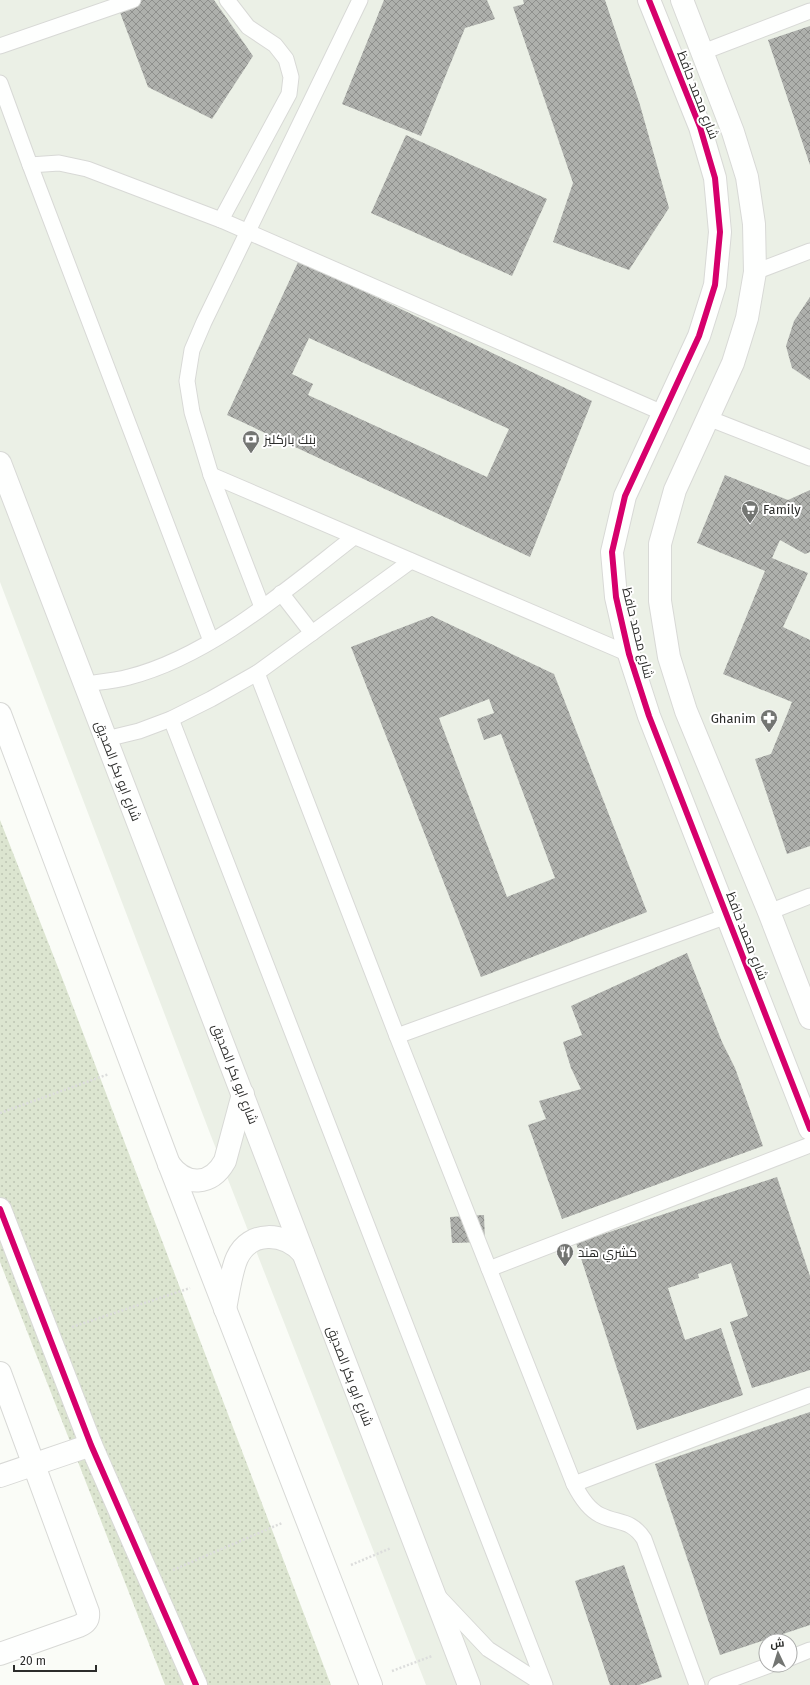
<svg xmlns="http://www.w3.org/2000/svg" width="810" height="1685" viewBox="0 0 810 1685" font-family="'Fira Sans',Cairo,sans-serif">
	<defs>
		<pattern id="park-dots" width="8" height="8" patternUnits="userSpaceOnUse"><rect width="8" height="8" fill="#dce5d0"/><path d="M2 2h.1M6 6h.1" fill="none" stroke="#bdc5b3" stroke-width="1.8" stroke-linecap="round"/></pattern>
		<pattern id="building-cross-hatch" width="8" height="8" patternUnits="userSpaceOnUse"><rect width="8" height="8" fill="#aeb0ac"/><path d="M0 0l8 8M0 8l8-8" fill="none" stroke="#8e8f8c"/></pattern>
	</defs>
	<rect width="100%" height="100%" fill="#fafcf7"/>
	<path fill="#ebf0e6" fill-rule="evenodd" d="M 0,0 L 810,0 L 810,1685 L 426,1685 L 211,1136 L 0,582 ZM 766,1641 L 790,1641 L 790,1665 L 766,1665 Z"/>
	<polygon fill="url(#park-dots)" points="0,820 61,975 331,1685 165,1685 0,1262"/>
	<g fill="url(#building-cross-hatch)" fill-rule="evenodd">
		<polygon points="139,0 214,0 253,56 212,119 148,87 118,7"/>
		<polygon points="384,0 487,0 495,19 465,28 421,136 342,104"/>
		<polygon points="523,0 605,0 640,105 669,208 629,270 553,242 573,183 513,7 524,4"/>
		<polygon points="810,26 810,165 768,40"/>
		<polygon points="406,135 547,199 512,276 371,213"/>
		<path d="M 299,260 L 592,401 L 530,557 L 227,415 ZM 309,338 L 509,429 L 487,477 L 308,395 L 313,384 L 292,374 Z"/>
		<polygon points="810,297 810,380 792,368 786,346 794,321"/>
		<polygon points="725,475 788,500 810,490 810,552 805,554 780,540 772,558 808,573 783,627 810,640 810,846 787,854 755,759 771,754 792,702 723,674 765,571 697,543"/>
		<path d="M 432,616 L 554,674 L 647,912 L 481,977 L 351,647 ZM 489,699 L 494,713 L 477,719 L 484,740 L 501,734 L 555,878 L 507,897 L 439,718 Z"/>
		<polygon points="687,953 722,1042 735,1068 763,1146 562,1219 528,1125 546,1119 539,1101 581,1089 571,1068 563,1042 582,1035 571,1006"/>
		<polygon points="777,1177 810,1276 810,1370 752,1388 730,1322 748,1316 731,1263 698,1274 699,1278 668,1288 685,1340 721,1328 743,1395 637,1430 576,1243"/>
		<polygon points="484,1215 485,1242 452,1243 450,1217"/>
		<polygon points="810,1412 810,1625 720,1655 655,1464"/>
		<polygon points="624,1565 662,1677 639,1685 610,1685 575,1581"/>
	</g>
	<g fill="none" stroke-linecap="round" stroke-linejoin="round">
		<defs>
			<g id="lane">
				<polyline points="0,46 133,0"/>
				<polyline points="703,52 810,11"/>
				<polyline points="0,83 30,165 211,641"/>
				<polyline points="30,165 59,163 87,169 221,220 663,413"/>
				<polyline points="221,220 289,94 291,77 286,59 275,45 248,27 227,0"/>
				<polyline points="755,272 810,251"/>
				<polyline points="708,418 810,458"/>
				<polyline points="211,475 629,654"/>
				<polyline points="281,593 312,633"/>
				<polyline points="262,607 211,475 192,412 187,381 192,350 204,322 360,0"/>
				<path d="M 257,673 L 397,1036 L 574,1484 C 580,1496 588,1509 600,1515 C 618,1524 631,1519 644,1539 L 697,1685"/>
				<path d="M 84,684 C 99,682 115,681 129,677 C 211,656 288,588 354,537"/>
				<polyline points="171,719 545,1685"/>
				<polyline points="106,739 139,731 171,719 211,699 257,673 411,561"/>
				<polyline points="769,912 810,896"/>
				<polyline points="397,1036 727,916"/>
				<polyline points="489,1269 810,1145"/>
				<polyline points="574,1484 810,1395"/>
				<polyline points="438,1596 488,1649 544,1685"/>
				<polyline points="790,1658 810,1650"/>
				<polyline points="716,1685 770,1665"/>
			</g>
			<g id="street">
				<polyline points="0,1209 91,1445 196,1685"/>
				<path d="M 0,1373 L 88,1612 C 89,1619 86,1623 79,1626 L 0,1654"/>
				<polyline points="0,1476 91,1445"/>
			</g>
			<g id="secondary">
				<polyline points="649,0 700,127 715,178 720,232 715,285 699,336 625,496 612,552 616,597 629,654 649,716 810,1129"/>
				<polyline points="682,0 733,132 747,177 754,224 755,272 747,318 733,363 675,490 660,544 660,601 669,657 686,711 769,912 810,1018"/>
				<polyline points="0,463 469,1685"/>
				<polyline points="0,714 169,1164 371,1685"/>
				<path d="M 169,1164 C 186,1187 211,1186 225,1161 L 243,1094"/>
				<path d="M 225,1309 C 228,1295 231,1271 237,1258 C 250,1230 284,1232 303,1253"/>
			</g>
		</defs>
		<use href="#lane" stroke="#d8d9d6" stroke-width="17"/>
		<use href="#street" stroke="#d8d9d6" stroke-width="24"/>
		<use href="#secondary" stroke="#d8d9d6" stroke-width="24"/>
		<g stroke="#dcdddc" stroke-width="2.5" stroke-dasharray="2 2" stroke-linecap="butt">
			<polyline points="0,1113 109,1074"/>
			<polyline points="72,1327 190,1288"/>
			<polyline points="351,1565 391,1548"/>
			<polyline points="173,1570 282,1523"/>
			<polyline points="392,1671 432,1656"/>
		</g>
		<use href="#lane" stroke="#fefffe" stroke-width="15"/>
		<use href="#street" stroke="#fefffe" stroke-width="22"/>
		<use href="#secondary" stroke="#fefffe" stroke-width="22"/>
		<defs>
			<g id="cycleway">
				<polyline points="649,0 700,127 715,178 720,232 715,285 699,336 625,496 612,552 616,597 629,654 649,716 810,1129"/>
				<polyline points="0,1209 91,1445 196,1685"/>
			</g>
		</defs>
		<use href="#cycleway" stroke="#fff" stroke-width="8"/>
		<use href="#cycleway" stroke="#d6006c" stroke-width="6"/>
	</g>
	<defs>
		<symbol id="bank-pin" viewBox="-11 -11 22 30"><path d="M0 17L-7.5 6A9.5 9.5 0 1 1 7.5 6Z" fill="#737572" stroke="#fff"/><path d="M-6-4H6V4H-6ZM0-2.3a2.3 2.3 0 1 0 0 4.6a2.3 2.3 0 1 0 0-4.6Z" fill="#fff"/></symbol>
		<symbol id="supermarket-pin" viewBox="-11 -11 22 30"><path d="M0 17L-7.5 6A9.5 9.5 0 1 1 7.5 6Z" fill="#737572" stroke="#fff"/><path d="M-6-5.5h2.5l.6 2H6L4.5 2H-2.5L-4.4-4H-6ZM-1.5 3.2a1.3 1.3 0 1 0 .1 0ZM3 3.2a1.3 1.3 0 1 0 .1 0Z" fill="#fff"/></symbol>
		<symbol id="pharmacy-pin" viewBox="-11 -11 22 30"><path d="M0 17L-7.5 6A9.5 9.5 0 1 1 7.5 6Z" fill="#737572" stroke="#fff"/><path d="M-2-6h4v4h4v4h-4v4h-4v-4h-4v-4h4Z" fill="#fff"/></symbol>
		<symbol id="restaurant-pin" viewBox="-11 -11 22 30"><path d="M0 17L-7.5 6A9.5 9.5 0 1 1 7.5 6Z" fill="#737572" stroke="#fff"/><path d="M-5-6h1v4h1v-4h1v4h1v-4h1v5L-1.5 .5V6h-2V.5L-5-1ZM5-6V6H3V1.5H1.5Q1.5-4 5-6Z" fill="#fff"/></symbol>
	</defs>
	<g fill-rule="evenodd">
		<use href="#bank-pin" x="241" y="429" width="20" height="27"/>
		<use href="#supermarket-pin" x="740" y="499" width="20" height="27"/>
		<use href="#pharmacy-pin" x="759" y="708" width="20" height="27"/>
		<use href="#restaurant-pin" x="555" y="1242" width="20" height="27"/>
	</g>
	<g text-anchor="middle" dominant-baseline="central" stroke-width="4" stroke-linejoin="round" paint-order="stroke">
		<g font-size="13" fill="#2b2c2a" stroke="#fff">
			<text transform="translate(698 95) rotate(69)">شارع محمد حافظ</text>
			<text transform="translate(638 633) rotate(76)">شارع محمد حافظ</text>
			<text transform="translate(118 771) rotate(69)">شارع ابو بكر الصديق</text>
			<text transform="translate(747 936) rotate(69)">شارع محمد حافظ</text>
			<text transform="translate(235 1074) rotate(69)">شارع ابو بكر الصديق</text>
			<text transform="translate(350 1376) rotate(69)">شارع ابو بكر الصديق</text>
		</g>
		<g font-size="13" fill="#2b2c2a" stroke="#fff" text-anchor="start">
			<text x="264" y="439">بنك باركليز</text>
			<text x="763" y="509">Family</text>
			<text x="756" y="718" text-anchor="end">Ghanim</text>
			<text x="578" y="1252">كشري هند</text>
		</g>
	</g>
	<g transform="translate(778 1653) rotate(356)"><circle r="19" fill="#ffffff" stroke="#aaabaa"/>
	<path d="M0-3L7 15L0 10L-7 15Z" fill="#737572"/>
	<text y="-6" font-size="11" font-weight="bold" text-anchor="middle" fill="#2b2c2a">ش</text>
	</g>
	<path d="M14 1665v6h82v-6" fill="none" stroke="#2b2c2a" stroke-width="2"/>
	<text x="20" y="1665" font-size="12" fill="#2b2c2a" stroke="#ffffff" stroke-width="3" paint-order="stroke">20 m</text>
</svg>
